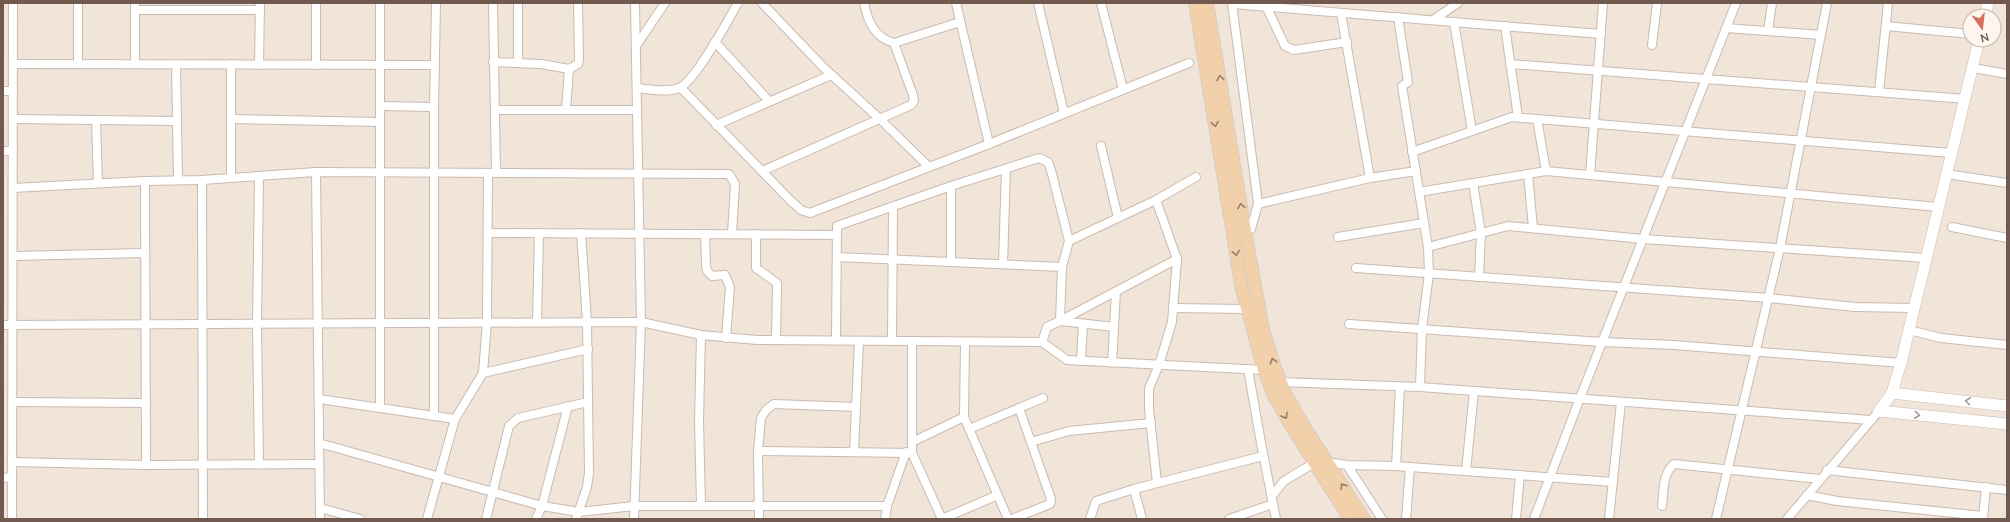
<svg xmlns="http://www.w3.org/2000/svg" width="2010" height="522" viewBox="0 0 2010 522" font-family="Lato,sans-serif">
	<rect width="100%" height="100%" fill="#faf2e9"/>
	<path fill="#f1e4d8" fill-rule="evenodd" d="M 3,3 L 2007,3 L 2007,519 L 3,519 ZM 1970,16 L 1994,16 L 1994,40 L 1970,40 Z"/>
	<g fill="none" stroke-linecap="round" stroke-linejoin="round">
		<defs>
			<g id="street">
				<polyline points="135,3 135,64"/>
				<polyline points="380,3 380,408"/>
				<polyline points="493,3 496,173"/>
				<polyline points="762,3 823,67 881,120 928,166"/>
				<path d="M 864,3 C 868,22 874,37 894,43 L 960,22"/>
				<polyline points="956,3 989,144"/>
				<polyline points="1038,3 1064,113"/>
				<polyline points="1101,3 1123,89"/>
				<polyline points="1232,3 1258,204 1370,178 1416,171"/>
				<polyline points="1232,4 1601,34"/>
				<polyline points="1266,6 1285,46 1294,50 1347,42"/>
				<polyline points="135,10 260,10"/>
				<polyline points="1341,13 1370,178"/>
				<polyline points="1398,17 1408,82 1402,86 1428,247 1429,273 1422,329 1420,387"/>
				<polyline points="1433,20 1458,3"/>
				<polyline points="1454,22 1472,131"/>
				<polyline points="1505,26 1518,117"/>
				<polyline points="1886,26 1970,34"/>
				<polyline points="1726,28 1821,35"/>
				<polyline points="1768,31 1772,3"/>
				<polyline points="715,42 769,101"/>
				<polyline points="1652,45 1657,3"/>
				<polyline points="636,46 665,3"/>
				<polyline points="493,62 541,64 569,69 578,64 579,60 578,3"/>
				<polyline points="518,63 518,3"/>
				<polyline points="13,64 435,65"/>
				<polyline points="78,64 78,3"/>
				<polyline points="176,64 178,180"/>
				<polyline points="1510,64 1966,99"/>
				<polyline points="259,65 260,3"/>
				<polyline points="316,65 316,3"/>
				<polyline points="1973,68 2007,74"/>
				<path d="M 637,88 C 649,89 668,93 679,88 C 695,82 728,20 738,3"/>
				<polyline points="681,88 790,200 801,210 810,213 989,144 1189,63"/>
				<polyline points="3,91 13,91"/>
				<polyline points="1879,92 1888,3"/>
				<polyline points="380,106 434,107"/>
				<polyline points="495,110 637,110"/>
				<polyline points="566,110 569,69"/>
				<polyline points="13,119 177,121"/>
				<polyline points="232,119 380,122"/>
				<polyline points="1537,119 1546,171"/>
				<polyline points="96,120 98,183"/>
				<polyline points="716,125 831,75"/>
				<polyline points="1101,146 1118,218"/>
				<polyline points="3,151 13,151"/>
				<polyline points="1412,152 1512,117 1951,153"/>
				<polyline points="762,171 911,105 914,101 913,95 894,43"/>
				<polyline points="316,172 320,519"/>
				<polyline points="1528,174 1533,228"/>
				<polyline points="1946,174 2007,183"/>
				<polyline points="1590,175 1603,3"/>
				<polyline points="259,176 257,324 259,464"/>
				<polyline points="231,178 231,64"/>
				<polyline points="202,180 203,519"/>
				<polyline points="145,181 146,465"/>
				<polyline points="1473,183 1481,233 1479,277"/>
				<polyline points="13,188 145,181 202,180 316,172 729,174 735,184 732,234"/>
				<polyline points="1419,192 1546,171 1938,207"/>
				<polyline points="1952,227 2007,238"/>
				<polyline points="1245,231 1251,229 1258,204"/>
				<polyline points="488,233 837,235"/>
				<polyline points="705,234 706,265 707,271 712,276 725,275 730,287 726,338"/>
				<polyline points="756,234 756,268 777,283 776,340"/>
				<polyline points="1338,237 1424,223"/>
				<polyline points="1069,241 1156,200 1196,177"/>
				<polyline points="1428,247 1508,226 1643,239 1926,258"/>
				<polyline points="13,256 145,253"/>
				<polyline points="837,257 1062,267"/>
				<polyline points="951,262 951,186"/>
				<polyline points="1003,264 1006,169"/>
				<polyline points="1356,268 1769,298 1855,307 1915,308"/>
				<polyline points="1173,308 1246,309"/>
				<polyline points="1060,321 1177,259 1156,200"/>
				<polyline points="1061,321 1114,327"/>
				<polyline points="537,322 539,233"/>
				<polyline points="1349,324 1602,342 1674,345 1901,363"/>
				<polyline points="3,325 641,322 701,335 757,340 1042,342 1067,360 1264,370"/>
				<polyline points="1909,330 1941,338 2007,345"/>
				<polyline points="701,335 699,421 701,505"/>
				<polyline points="836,340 837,226 951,186 1039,158 1048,162 1051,170 1069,241 1062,267 1060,321 1047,327 1042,342"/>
				<polyline points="892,341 893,207"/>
				<polyline points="912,341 912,453 942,519"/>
				<polyline points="965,342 964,417 1008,519"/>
				<polyline points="1081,361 1083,324"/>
				<polyline points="1112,363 1116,292"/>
				<polyline points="1248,369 1261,443 1276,519"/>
				<polyline points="483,373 588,349"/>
				<polyline points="1280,382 1420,387 1871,420"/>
				<polyline points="319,399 455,419"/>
				<polyline points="13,402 146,403"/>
				<polyline points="434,416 434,107 436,3"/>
				<polyline points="969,429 1043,398"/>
				<polyline points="912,442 964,417"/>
				<polyline points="1031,442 1069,431 1151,423"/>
				<polyline points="319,443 542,506 579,512 634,506 887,506"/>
				<polyline points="758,451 912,453"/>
				<polyline points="854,452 859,341"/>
				<polyline points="12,462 146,465 319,464"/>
				<polyline points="1327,462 1347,465 1396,466 1613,482"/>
				<polyline points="1347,465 1382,519"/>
				<polyline points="1396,466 1400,387"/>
				<polyline points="1827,470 2007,490"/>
				<polyline points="1466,471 1474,391"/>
				<polyline points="3,478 12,477"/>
				<polyline points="1157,483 1149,409 1149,388 1159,365 1172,322 1177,259"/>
				<polyline points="1134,489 1142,519"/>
				<polyline points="1807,495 1837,501 1983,516"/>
				<polyline points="1272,496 1284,481 1314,463"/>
				<path d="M 1662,506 C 1664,491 1662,474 1674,464 L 1820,479"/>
				<polyline points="320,508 360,519"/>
				<polyline points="12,519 13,3"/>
				<polyline points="427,519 455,419 483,373 487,322 488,173"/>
				<polyline points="486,519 509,426 518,418 588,402"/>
				<polyline points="536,519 542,506 568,406"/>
				<polyline points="576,519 587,487 589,473 587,322 581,233"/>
				<polyline points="634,519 641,322 635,3"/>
				<polyline points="759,519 758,451 761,418 766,410 774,404 856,407"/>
				<polyline points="885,519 887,506 906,452"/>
				<polyline points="942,519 998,495"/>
				<polyline points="1012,519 1050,504 1051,499 1019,408"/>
				<polyline points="1090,519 1096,501 1134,489 1263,456"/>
				<polyline points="1229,519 1273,504"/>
				<polyline points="1406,519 1410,467"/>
				<polyline points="1516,519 1520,475"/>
				<polyline points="1534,519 1580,398 1736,3"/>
				<polyline points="1609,519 1621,402"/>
				<polyline points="1716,519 1780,248 1827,3"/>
				<polyline points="1787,519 1879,411"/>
				<polyline points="1983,519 1986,487"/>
			</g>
			<g id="secondary">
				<polyline points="1985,16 1988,3"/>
				<polyline points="1892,393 2007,406"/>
				<polyline points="1879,411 1892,393 1901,363 1979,40"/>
				<polyline points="1879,411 2007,424"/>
			</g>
			<g id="primary">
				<polyline points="1195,3 1242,290 1264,370 1274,396 1292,427 1350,519"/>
				<polyline points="1207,3 1245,231 1263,329 1274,365 1286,395 1305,428 1364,519"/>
			</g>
		</defs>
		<use href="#street" stroke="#cbbab0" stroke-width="10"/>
		<use href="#secondary" stroke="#cfbcb1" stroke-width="12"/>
		<use href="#primary" stroke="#d5cdca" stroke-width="14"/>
		<use href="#street" stroke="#fff" stroke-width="8"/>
		<use href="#secondary" stroke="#fff" stroke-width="11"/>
		<use href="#primary" stroke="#f1d0aa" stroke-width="12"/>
	</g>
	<defs><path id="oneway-chevron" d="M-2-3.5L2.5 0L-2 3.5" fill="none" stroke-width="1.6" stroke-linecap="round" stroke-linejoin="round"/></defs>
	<g stroke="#987d6b">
		<use href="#oneway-chevron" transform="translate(1220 78) rotate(-99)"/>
		<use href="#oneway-chevron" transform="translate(1215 124) rotate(81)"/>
		<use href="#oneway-chevron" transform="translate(1241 206) rotate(-99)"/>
		<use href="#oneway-chevron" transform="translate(1236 253) rotate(81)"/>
		<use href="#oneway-chevron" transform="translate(1273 361) rotate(-108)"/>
		<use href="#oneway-chevron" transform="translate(1285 416) rotate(61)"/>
		<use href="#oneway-chevron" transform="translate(1343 486) rotate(-122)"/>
	</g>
	<g stroke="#aa9b96">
		<use href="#oneway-chevron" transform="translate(1968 401) rotate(-173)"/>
		<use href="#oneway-chevron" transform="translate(1917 415) rotate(6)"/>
	</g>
	<rect width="2010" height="522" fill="none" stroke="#725950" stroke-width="8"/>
	<g transform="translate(1982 28) rotate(165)"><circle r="19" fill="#fdf6ef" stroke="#c5b7af"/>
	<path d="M0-3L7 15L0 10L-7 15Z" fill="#d56e5d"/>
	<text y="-6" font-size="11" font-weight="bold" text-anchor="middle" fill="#725950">N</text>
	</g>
</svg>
